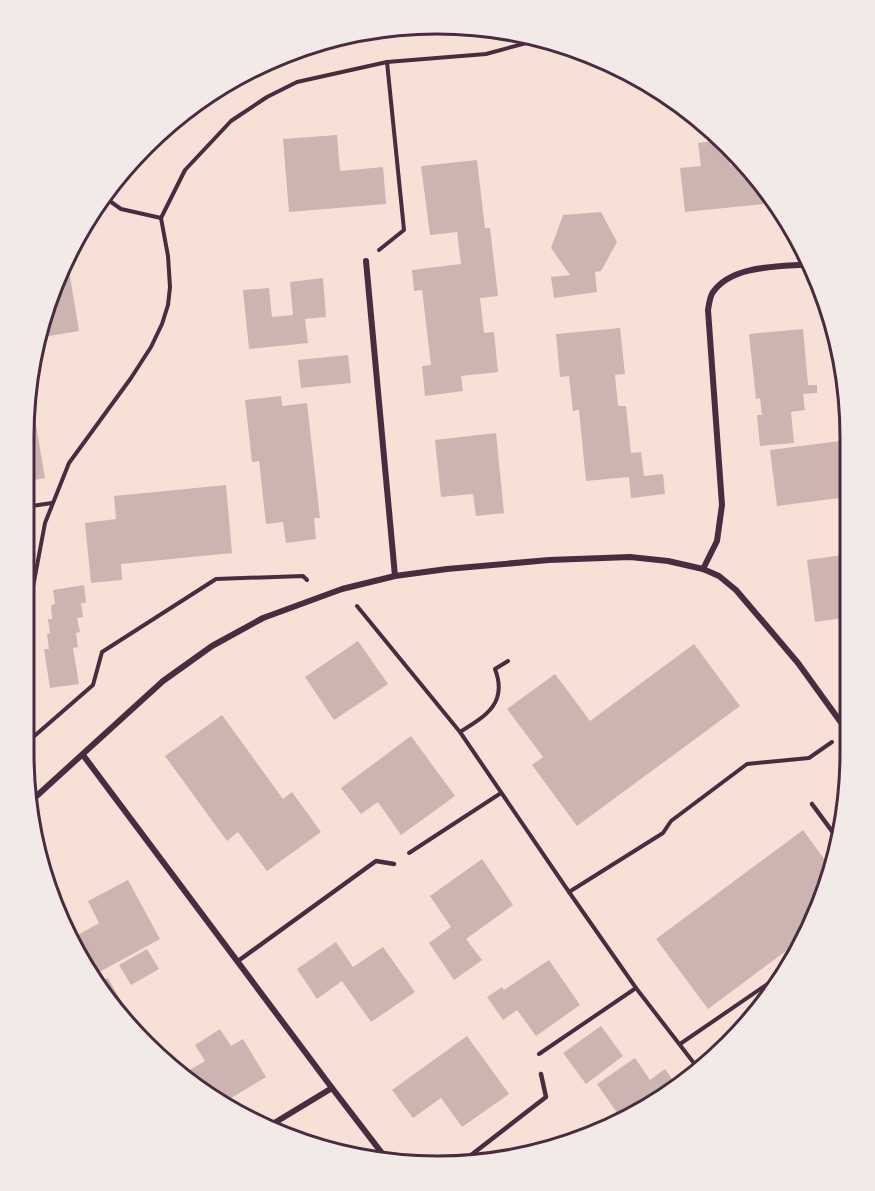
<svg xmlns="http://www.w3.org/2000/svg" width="875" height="1191" viewBox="0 0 875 1191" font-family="'Work Sans',sans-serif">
	<rect width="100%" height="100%" fill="#f7e1d7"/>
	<g fill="#ccb4b1">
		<polygon points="337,135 340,171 383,167 386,204 289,212 283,139"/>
		<polygon points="723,140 729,146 730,165 745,163 766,186 775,203 685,212 680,168 701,166 698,143"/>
		<polygon points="477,160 485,228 490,228 498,296 480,298 484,333 494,332 498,372 461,376 463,391 425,396 422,366 431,365 422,290 414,291 412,270 461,264 457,232 430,235 421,166"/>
		<polygon points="601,212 617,242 601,271 595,272 597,292 554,298 551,277 570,275 551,248 563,215"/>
		<polygon points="68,264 79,331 37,338 38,331"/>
		<polygon points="323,278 326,317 305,319 308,343 249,349 243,290 269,288 272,317 293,315 290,282"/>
		<polygon points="620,328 625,374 615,375 618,406 626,406 631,453 641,452 644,476 663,474 665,494 631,498 629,477 586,481 579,410 573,411 569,376 560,377 556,334"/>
		<polygon points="803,329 808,385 817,385 817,393 803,394 805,410 791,412 794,443 760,446 757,415 762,415 760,398 756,399 749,334"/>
		<polygon points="348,355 351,383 301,388 298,360"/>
		<polygon points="281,396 282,406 307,403 320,518 314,518 316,539 286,543 283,522 266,524 259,461 252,462 245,400"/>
		<polygon points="33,407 45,478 25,482 25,408"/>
		<polygon points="496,433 504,513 476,516 473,494 441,497 435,440"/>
		<polygon points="840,441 847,497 777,506 770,450"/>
		<polygon points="226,485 232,553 121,564 122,580 91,583 85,523 116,519 114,496"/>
		<polygon points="849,554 849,655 848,655 843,618 815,622 807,560"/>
		<polygon points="84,585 86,603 81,603 83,617 77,618 80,632 76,633 78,647 73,648 79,684 50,688 44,649 49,649 47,634 50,633 48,619 52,619 51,605 55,604 53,590"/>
		<polygon points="358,641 388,684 334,720 305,677"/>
		<polygon points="694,644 740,706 577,826 532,765 543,757 507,709 555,674 590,721"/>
		<polygon points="222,715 283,799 292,792 321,832 267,871 238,832 227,841 165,756"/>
		<polygon points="411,736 455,796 401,835 378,802 361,814 341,788"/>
		<polygon points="803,830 833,871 806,936 708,1009 656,939"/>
		<polygon points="482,859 513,905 466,939 482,960 454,980 429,943 451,927 430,896"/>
		<polygon points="128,880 160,939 92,976 80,961 71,939 99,923 88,901"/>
		<polygon points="336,942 353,967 383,947 415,992 371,1022 342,981 317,999 297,969"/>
		<polygon points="147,949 159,969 131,985 119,965"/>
		<polygon points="549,960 580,1005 536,1036 517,1010 503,1020 487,997 502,987 504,990"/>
		<polygon points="108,978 121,1001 115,1004 98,983"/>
		<polygon points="601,1026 623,1056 586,1084 563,1053"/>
		<polygon points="220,1029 231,1046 243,1039 266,1077 223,1103 181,1075 205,1061 195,1045"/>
		<polygon points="467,1036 509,1094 462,1127 441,1098 413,1118 392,1090"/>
		<polygon points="635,1058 650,1080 665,1069 678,1088 622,1120 597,1084"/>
	</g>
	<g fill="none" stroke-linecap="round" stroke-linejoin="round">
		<g stroke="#4a2c40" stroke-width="4">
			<polyline points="104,197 121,209 161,218"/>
			<polyline points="379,250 404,230 387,62"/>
			<polyline points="25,507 52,503"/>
			<polyline points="357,606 460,732 569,892 636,988 700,1071"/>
			<polyline points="24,635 45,523 69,463 131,378 151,347 162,324 168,305 170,287 168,256 161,218 185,170 231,121 267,97 297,82 387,62 486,54 541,39"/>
			<path d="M 460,732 C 486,716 508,703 495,669 L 508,661"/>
			<polyline points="24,745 93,685 102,652 216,579 303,576 307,580"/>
			<polyline points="409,853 501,793"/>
			<polyline points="569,892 663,833 671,821 747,764 809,758 832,742"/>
			<polyline points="680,1044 788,970"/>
			<polyline points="539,1054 636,988"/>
		</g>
		<g stroke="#4a2c40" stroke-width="4.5">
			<polyline points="812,804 840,842"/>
			<polyline points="238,961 376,861 394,864"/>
			<polyline points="457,1166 546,1097 541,1074"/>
		</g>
		<g stroke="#4a2c40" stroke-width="6">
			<polyline points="366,261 395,576"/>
			<path d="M 703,569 L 717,541 L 722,505 L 708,310 C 709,304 710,296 713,292 C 733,264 781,267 811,264"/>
			<polyline points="83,755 332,1088 388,1161"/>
			<polyline points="30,802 163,681 212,646 263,618 342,589 395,576 447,569 549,560 630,557 668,561 703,569 719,576 736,590 765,624 798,663 850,735"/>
			<polyline points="266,1128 332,1088"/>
		</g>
	</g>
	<path d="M0 0H875V1191H0ZM437 34H437A403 403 0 0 1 840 437V753A403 403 0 0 1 437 1156H437A403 403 0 0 1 34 753V437A403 403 0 0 1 437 34Z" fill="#f1eae7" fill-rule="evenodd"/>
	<path fill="none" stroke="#4a2c40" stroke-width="3" d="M437 34H437A403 403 0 0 1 840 437V753A403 403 0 0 1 437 1156H437A403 403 0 0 1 34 753V437A403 403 0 0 1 437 34Z"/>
</svg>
